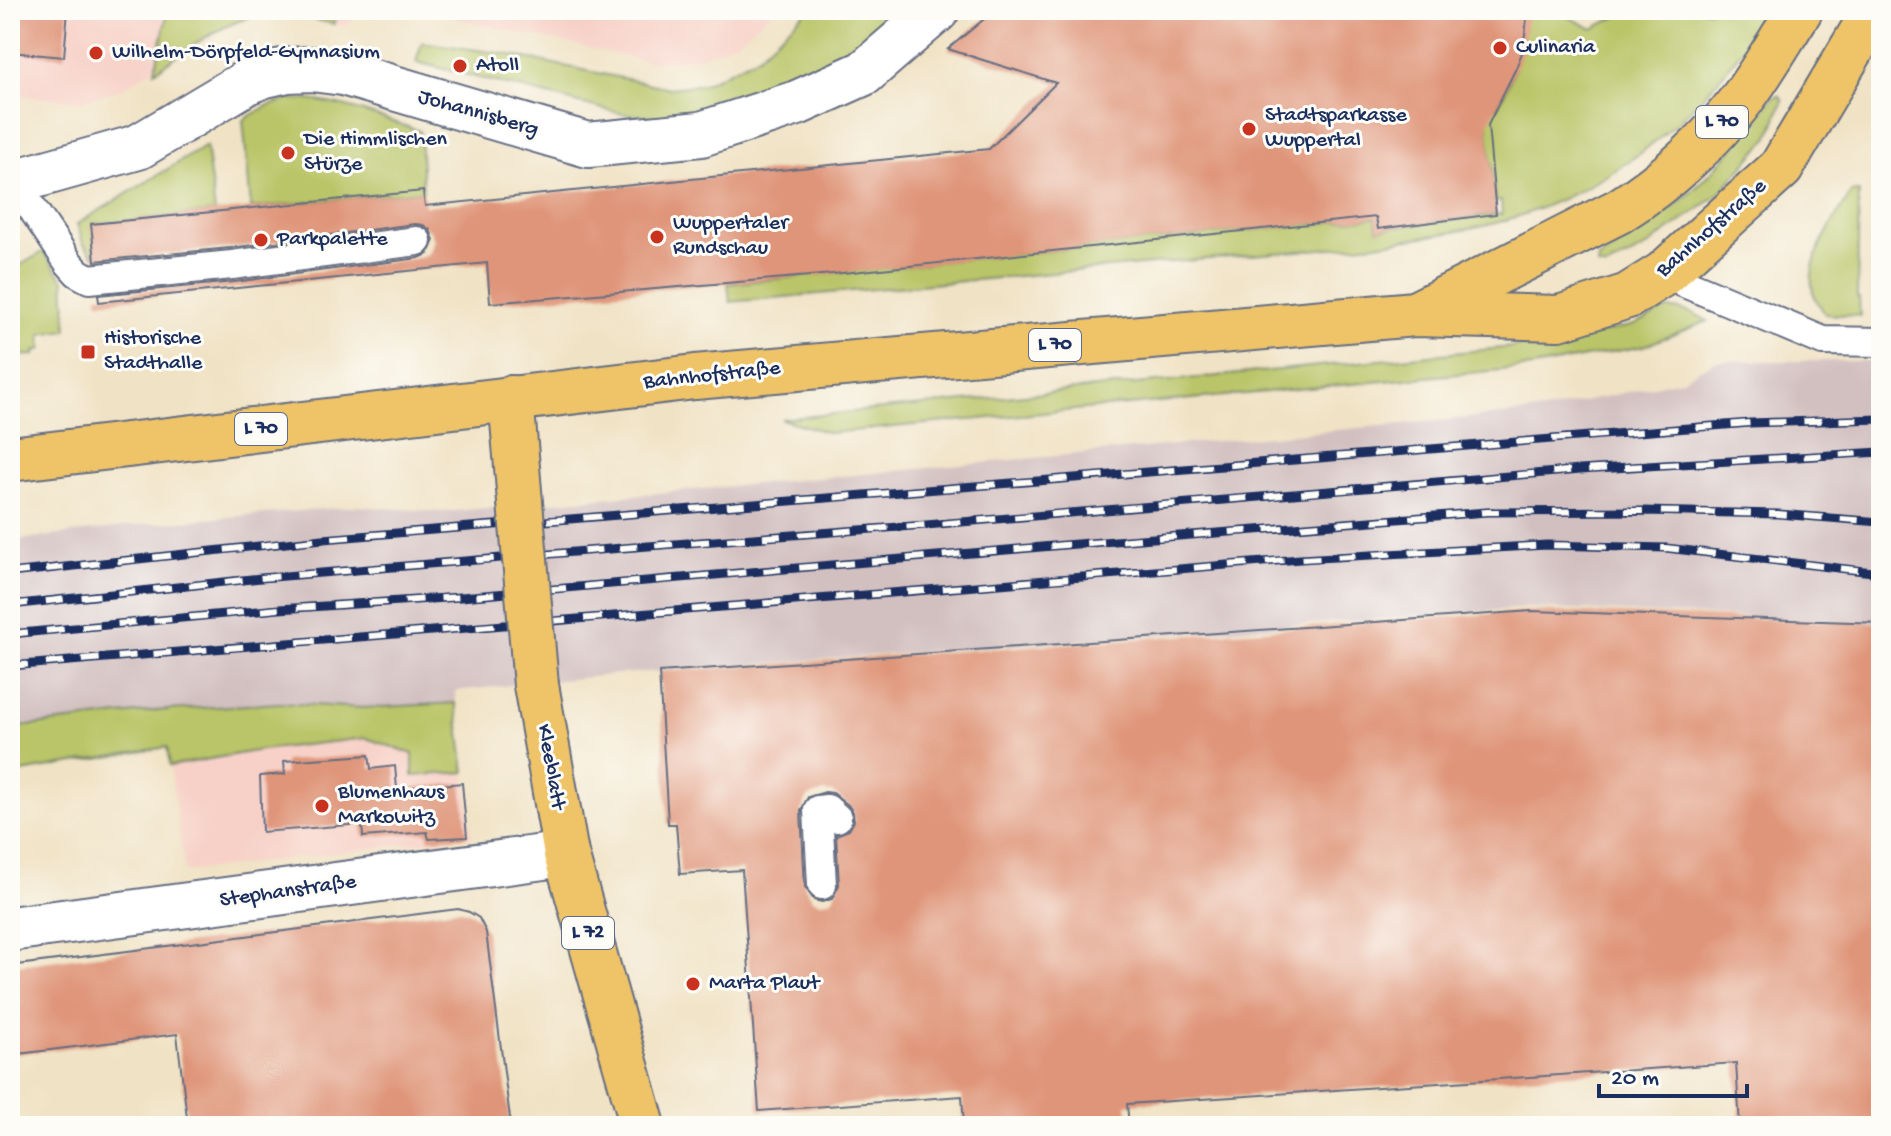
<svg xmlns="http://www.w3.org/2000/svg" width="1891" height="1136" viewBox="0 0 1891 1136" font-family="'Gochi Hand',sans-serif">
	<rect width="100%" height="100%" fill="#fdfcf7"/>
	<filter id="ink" filterUnits="userSpaceOnUse"><feTurbulence type="fractalNoise" baseFrequency=".0125" numOctaves="2"/><feDisplacementMap in="SourceGraphic" scale="16" xChannelSelector="R" yChannelSelector="G"/><feConvolveMatrix kernelMatrix="1 2 1 2 8 2 1 2 1" color-interpolation-filters="sRGB"/></filter>
	<filter id="wash" filterUnits="userSpaceOnUse"><feTurbulence type="fractalNoise" baseFrequency=".006" numOctaves="4" result="noise"/><feDisplacementMap in="SourceGraphic" scale="32" xChannelSelector="R" yChannelSelector="G"/><feGaussianBlur stdDeviation="1.8" result="paint"/><feColorMatrix in="noise" values="0 0 0 0 0 0 0 0 0 0 0 0 0 0 0 0 0 1.4 0 .05"/><feComposite in="paint" operator="in"/></filter>
	<g filter="url(#wash)">
		<rect width="100%" height="100%" fill="#f0e2c4"/>
		<g fill="#f7d1c7">
			<polygon points="10,10 356,10 353,21 343,26 287,14 259,15 209,35 121,89 82,101 10,95"/>
			<polygon points="418,10 775,10 736,42 701,57 651,62"/>
			<polygon points="366,738 413,754 414,776 465,772 472,836 185,872 170,766 261,750"/>
		</g>
		<polygon fill="#d2bfc0" points="1716,361 1881,361 1881,623 1529,608 619,674 455,691 456,703 362,708 279,703 154,711 10,728 10,541 147,524 358,506 442,512 658,493 1543,411 1680,380"/>
		<g fill="#b9c567" stroke="#6a7a62" stroke-width="2">
			<path d="M 168,10 L 337,10 L 334,24 C 310,19 284,11 259,15 C 221,23 186,50 155,71 Z"/>
			<polygon points="808,10 911,10 860,57 698,120 623,114 416,62 422,42 506,54 670,88 704,84 757,57"/>
			<path d="M 1527,10 L 1554,10 L 1593,29 L 1628,10 L 1768,10 C 1707,112 1618,187 1503,221 C 1461,233 1419,237 1376,244 L 730,302 L 728,284 L 1376,217 L 1378,229 L 1502,214 L 1501,201 L 1495,202 L 1486,109 L 1497,108 C 1516,72 1522,51 1527,10 Z"/>
			<path d="M 1779,95 L 1783,100 L 1769,137 L 1719,194 L 1645,248 L 1606,268 L 1598,266 L 1599,259 C 1623,241 1648,226 1672,208 C 1712,177 1743,138 1773,97 Z"/>
			<path d="M 291,99 C 336,99 378,117 420,131 L 423,191 L 251,208 L 243,120 L 267,106 Z"/>
			<polygon points="206,146 215,212 92,224 95,257 83,243 77,224"/>
			<path d="M 1859,192 L 1857,298 L 1859,299 L 1860,316 L 1825,314 C 1821,307 1815,299 1813,292 C 1804,261 1836,218 1851,193 Z"/>
			<polygon points="43,252 64,280 67,330 41,334 42,349 35,351 35,355 10,356 10,271"/>
			<path d="M 1666,309 C 1683,308 1694,313 1708,321 L 1644,346 L 1533,367 L 830,433 L 781,419 L 1564,342 L 1634,325 Z"/>
			<polygon points="279,703 362,708 456,703 465,772 413,776 413,754 366,738 261,750 170,766 167,747 10,774 10,728 154,711"/>
		</g>
		<g id="blocks">
			<g fill="#df9579" fill-rule="evenodd">
				<polygon points="10,10 68,10 64,57 10,52"/>
				<polygon points="995,10 1528,10 1523,50 1516,68 1488,125 1496,214 1378,229 1376,217 833,274 490,303 487,263 99,302 98,295 234,282 419,258 428,254 434,240 430,230 423,225 415,224 230,248 95,261 91,224 423,191 425,206 989,149 1056,83 948,49"/>
				<path d="M 1532,611 L 1881,623 L 1881,1126 L 1740,1126 L 1736,1063 L 1127,1104 L 1129,1126 L 964,1126 L 962,1096 L 759,1111 L 742,870 L 680,874 L 676,824 L 668,824 L 659,672 ZM 825,792 L 833,793 L 848,805 L 853,812 L 854,821 L 849,830 L 836,835 L 839,885 L 832,899 L 822,902 L 814,900 L 805,887 L 801,811 L 808,797 Z"/>
				<polygon points="369,755 371,769 395,766 397,789 462,783 467,837 429,839 427,832 363,837 362,824 262,832 260,776 285,774 284,761"/>
				<polygon points="458,909 469,912 479,918 486,932 511,1126 188,1126 177,1034 10,1055 10,966"/>
			</g>
		</g>
	</g>
	<g filter="url(#ink)">
		<use href="#blocks" fill-opacity="0" stroke="#666e82" stroke-width="2"/>
		<g fill="none" stroke-linecap="round" stroke-linejoin="round">
			<defs>
				<g id="lane">
					<polyline points="15,183 69,263 78,273 89,279 232,265 417,241"/>
					<polyline points="1663,274 1823,341 1881,342"/>
					<polyline points="822,885 818,810 827,809 837,818"/>
				</g>
				<g id="street">
					<polyline points="10,183 138,147 247,82 265,75 287,70 312,69 343,73 588,145 701,134 797,103 864,73 937,10"/>
					<polyline points="10,929 566,854"/>
				</g>
				<g id="primary">
					<path d="M 1419,312 L 1619,211 C 1665,182 1710,142 1742,99 C 1763,71 1781,39 1800,10"/>
					<polyline points="511,398 520,502"/>
					<polyline points="10,459 695,377 1415,314 1559,318 1628,296 1663,274 1781,168 1875,10"/>
					<polyline points="536,685 566,854 643,1126"/>
				</g>
			</defs>
			<use href="#lane" stroke="#666e82" stroke-width="32"/>
			<use href="#street" stroke="#666e82" stroke-width="48"/>
			<use href="#primary" stroke="#666e82" stroke-width="48"/>
			<use href="#lane" stroke="#fff" stroke-width="28"/>
			<use href="#street" stroke="#fff" stroke-width="44"/>
			<use href="#primary" stroke="#efc469" stroke-width="44"/>
			<defs>
				<g id="rail">
					<polyline points="10,573 323,539 1750,423 1881,419"/>
					<polyline points="10,605 261,578 622,548 926,525 1580,470 1881,452"/>
					<polyline points="10,634 279,609 461,597 1064,545 1487,512 1643,511 1778,514 1881,522"/>
					<polyline points="10,666 1300,559 1547,545 1666,548 1881,573"/>
				</g>
			</defs>
			<use href="#rail" stroke="#1b2f5e" stroke-width="9"/>
			<use href="#rail" stroke="#fdfcf7" stroke-width="6" stroke-dasharray="18" stroke-linecap="butt"/>
			<defs>
				<polyline id="primary-bridge" points="520,502 536,685"/>
			</defs>
			<use href="#primary-bridge" stroke="#666e82" stroke-width="48" stroke-linecap="butt"/>
			<use href="#primary-bridge" stroke="#efc469" stroke-width="44"/>
		</g>
	</g>
	<g fill="#c8321e" stroke="#fdfcf7" stroke-width="3">
		<circle cx="1500" cy="48" r="8"/>
		<circle cx="96" cy="53" r="8"/>
		<circle cx="460" cy="66" r="8"/>
		<circle cx="1249" cy="129" r="8"/>
		<circle cx="288" cy="153" r="8"/>
		<circle cx="657" cy="237" r="8"/>
		<circle cx="261" cy="240" r="8"/>
		<rect x="80" y="344" width="16" height="16" rx="4"/>
		<circle cx="322" cy="806" r="8"/>
		<circle cx="693" cy="984" r="8"/>
	</g>
	<g text-anchor="middle" dominant-baseline="central" stroke-width="6" stroke-linejoin="round" paint-order="stroke">
		<g fill="#fdfcf7" stroke="#5f6c8c" stroke-width="2">
			<rect x="1696" y="106" width="52" height="32" rx="6"/>
			<rect x="1029" y="329" width="52" height="32" rx="6"/>
			<rect x="235" y="413" width="52" height="32" rx="6"/>
			<rect x="562" y="917" width="52" height="32" rx="6"/>
		</g>
		<g font-size="20" font-weight="bold" fill="#1b2f5e">
			<text x="1722" y="122">L 70</text>
			<text x="1055" y="345">L 70</text>
			<text x="261" y="429">L 70</text>
			<text x="588" y="933">L 72</text>
		</g>
		<g font-size="22" fill="#1b2f5e" stroke="#fdfcf7" text-anchor="start">
			<text x="1516" y="48">Culinaria</text>
			<text x="112" y="53">Wilhelm-Dörpfeld-Gymnasium</text>
			<text x="476" y="66">Atoll</text>
			<text x="1265" y="116">Stadtsparkasse<tspan x="1265" dy="25">Wuppertal</tspan></text>
			<text x="304" y="140">Die Himmlischen<tspan x="304" dy="25">Stürze</tspan></text>
			<text x="673" y="224">Wuppertaler<tspan x="673" dy="25">Rundschau</tspan></text>
			<text x="277" y="240">Parkpalette</text>
			<text x="104" y="339">Historische<tspan x="104" dy="25">Stadthalle</tspan></text>
			<text x="338" y="793">Blumenhaus<tspan x="338" dy="25">Markowitz</tspan></text>
			<text x="709" y="984">Marta Plaut</text>
		</g>
		<g font-size="22" fill="#1b2f5e" stroke="#fdfcf7">
			<text transform="translate(478 114) rotate(16)">Johannisberg</text>
			<text transform="translate(1712 229) rotate(-41)">Bahnhofstraße</text>
			<text transform="translate(712 376) rotate(-6)">Bahnhofstraße</text>
			<text transform="translate(550 767) rotate(80)">Kleeblatt</text>
			<text transform="translate(288 892) rotate(-8)">Stephanstraße</text>
		</g>
	</g>
	<rect width="1891" height="1136" fill="none" stroke="#fdfcf7" stroke-width="40"/>
	<path d="M1599 1084v12h148v-12" fill="none" stroke="#1b2f5e" stroke-width="4"/>
	<text x="1611" y="1084" font-size="24" fill="#1b2f5e" stroke="#fdfcf7" stroke-width="6" paint-order="stroke">20 m</text>
</svg>
